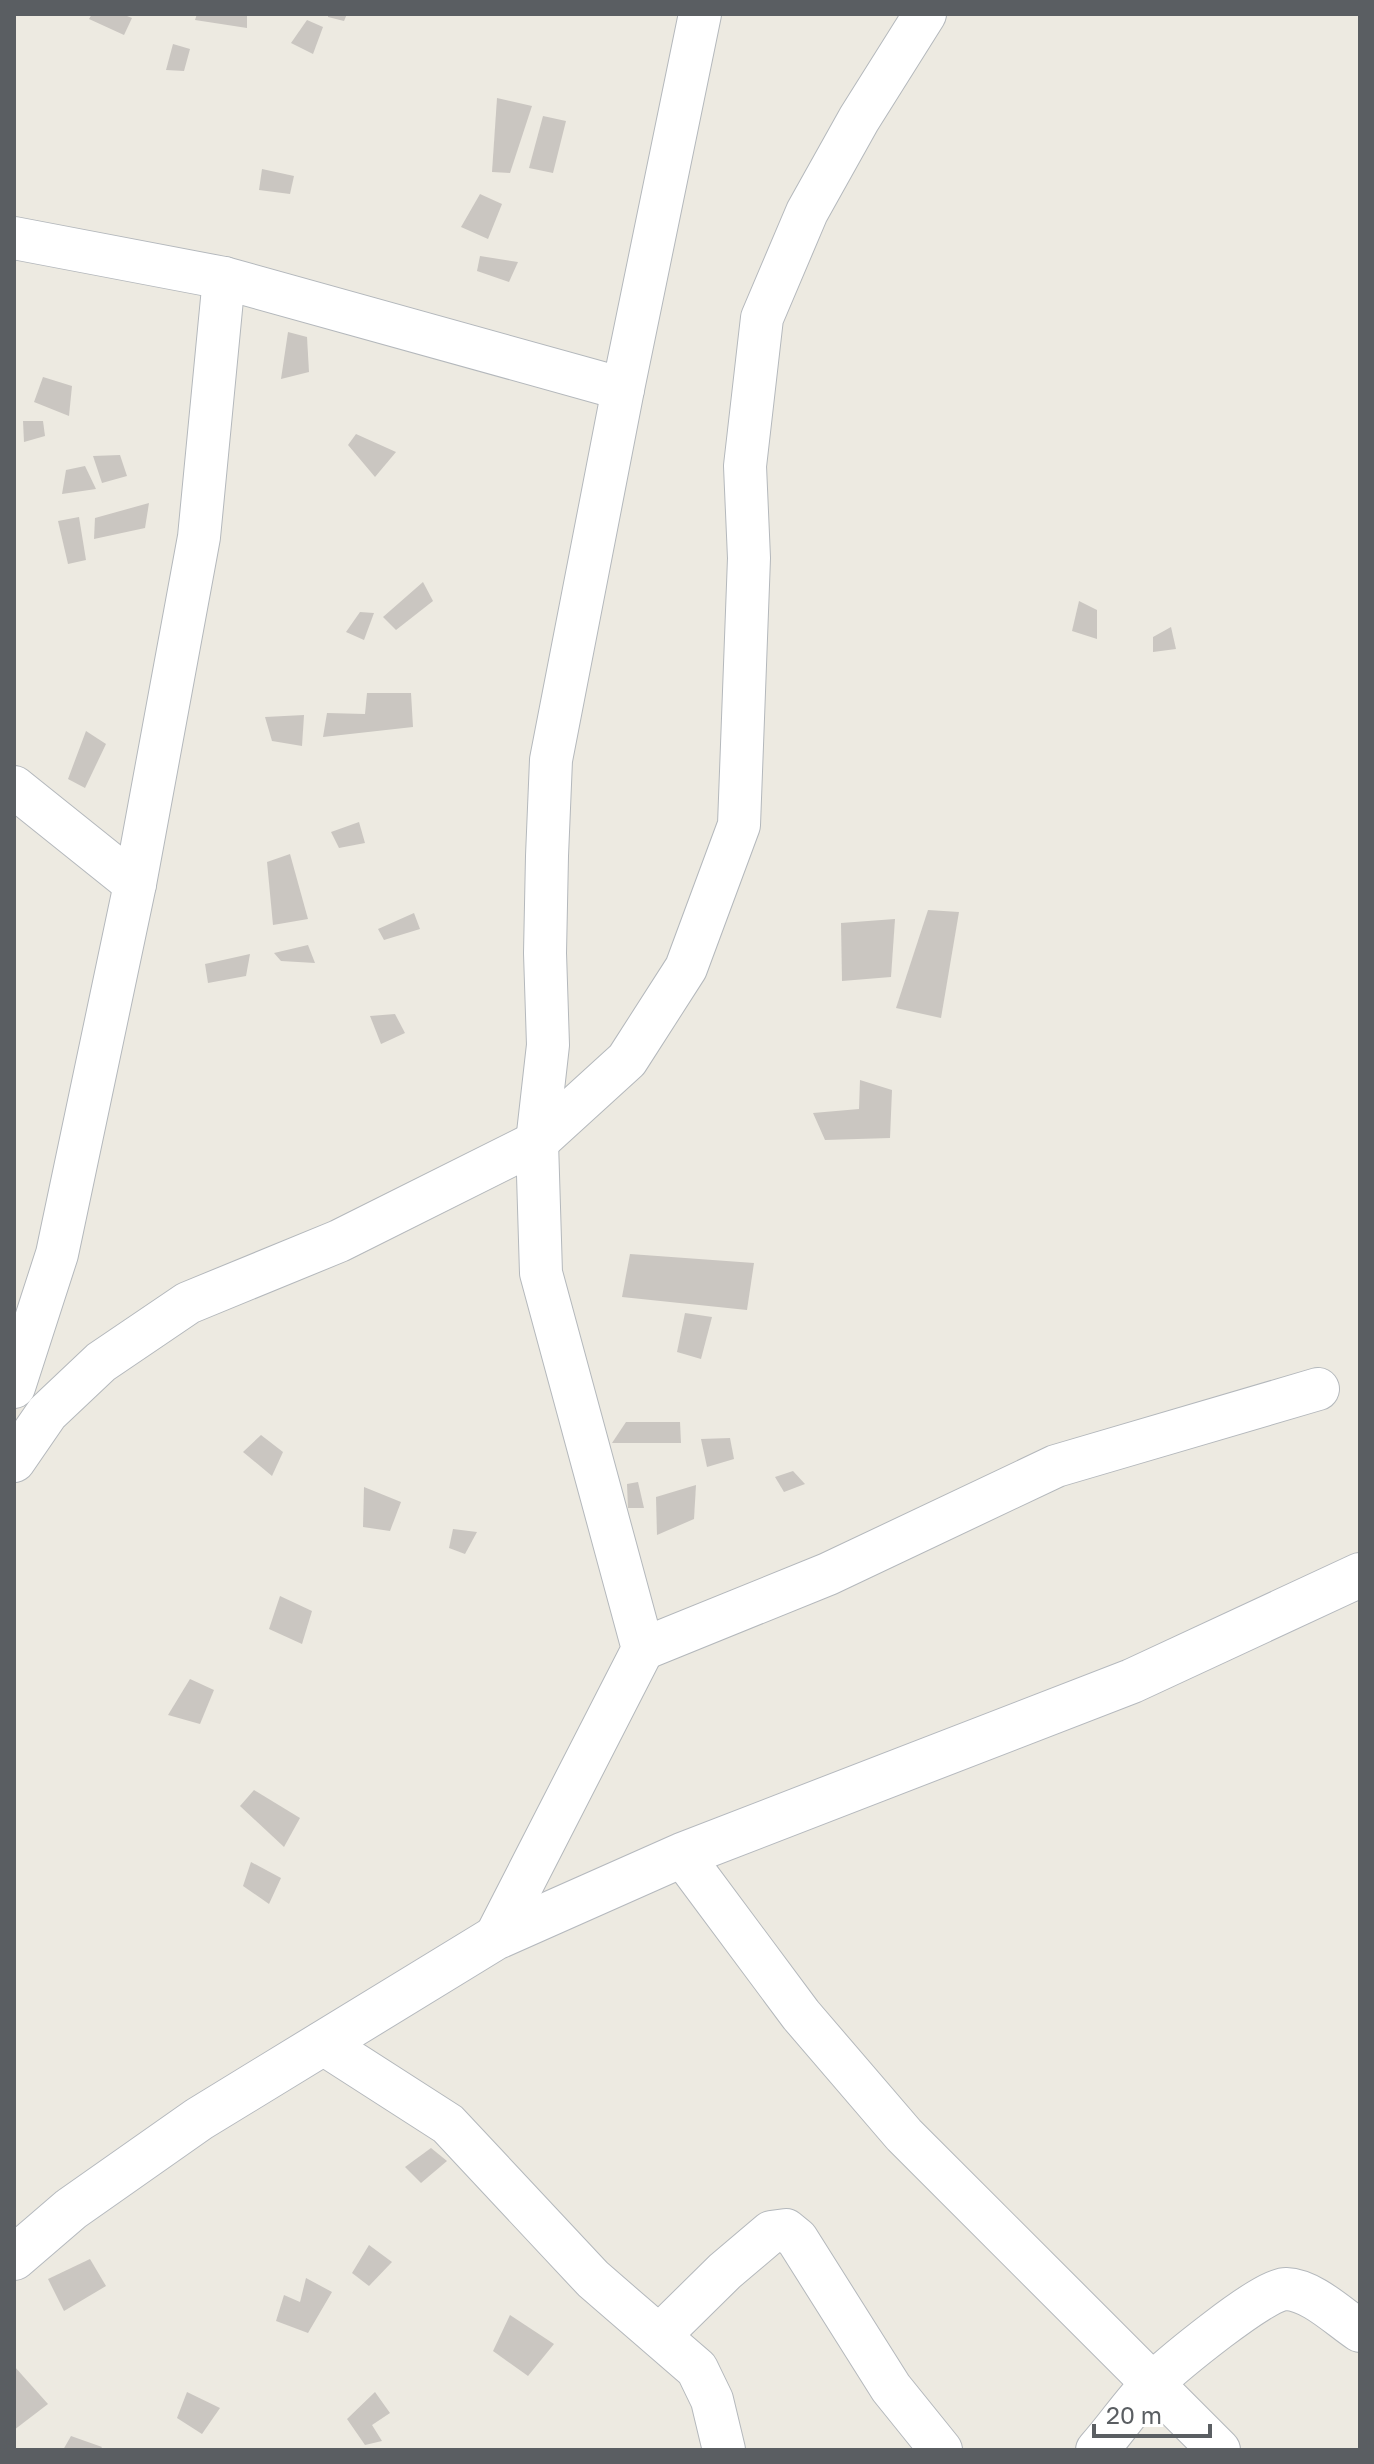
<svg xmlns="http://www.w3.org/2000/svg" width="1374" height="2464" viewBox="0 0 1374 2464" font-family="'Golos Text',sans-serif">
	<rect width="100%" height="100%" fill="#edeae1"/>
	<g fill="#cac6c1">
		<polygon points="92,14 122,14 132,18 124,35 89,19"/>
		<polygon points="197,14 247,14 247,28 195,20"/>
		<polygon points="328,14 347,14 344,21 328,17"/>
		<polygon points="307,20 323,27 313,54 291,43"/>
		<polygon points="173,44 190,49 184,71 166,70"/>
		<polygon points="497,98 532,106 510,173 492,172"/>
		<polygon points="543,116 566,121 553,173 529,168"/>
		<polygon points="262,169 294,176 290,194 259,190"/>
		<polygon points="480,194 502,204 488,239 461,227"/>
		<polygon points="480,256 518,262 509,282 477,271"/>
		<polygon points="288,332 307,337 309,372 281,379"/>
		<polygon points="43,377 72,386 69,416 34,402"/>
		<polygon points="23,421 43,421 45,436 24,442"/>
		<polygon points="356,434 396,452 375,477 348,445"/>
		<polygon points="120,455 127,476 102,483 93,456"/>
		<polygon points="85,466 96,489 62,494 66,470"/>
		<polygon points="149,503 145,528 94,539 95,518"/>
		<polygon points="79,517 86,560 68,564 58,521"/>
		<polygon points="423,582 433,601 396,630 383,617"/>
		<polygon points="1079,601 1097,610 1097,639 1072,631"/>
		<polygon points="360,612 374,613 364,640 346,632"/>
		<polygon points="1171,627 1176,649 1153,652 1153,637"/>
		<polygon points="367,693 411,693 413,727 323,737 327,713 365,714"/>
		<polygon points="304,715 302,746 272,741 265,717"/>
		<polygon points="86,731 106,744 85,788 68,779"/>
		<polygon points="359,822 365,843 339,848 331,832"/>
		<polygon points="290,854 308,919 273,925 267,862"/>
		<polygon points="928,910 959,912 941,1018 896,1008"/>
		<polygon points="414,913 420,929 384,940 378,929"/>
		<polygon points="895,919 891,977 842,981 841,923"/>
		<polygon points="308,945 315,963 281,961 274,953"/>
		<polygon points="250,954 246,976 208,983 205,964"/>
		<polygon points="395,1014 405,1033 381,1044 370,1016"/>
		<polygon points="860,1080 892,1090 890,1138 825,1140 813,1113 859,1109"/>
		<polygon points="630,1254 754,1263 747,1310 622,1297"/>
		<polygon points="685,1313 712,1317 701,1359 677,1352"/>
		<polygon points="626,1422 680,1422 681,1443 612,1443"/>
		<polygon points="261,1435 283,1452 272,1476 243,1452"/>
		<polygon points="730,1438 734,1459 707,1467 701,1439"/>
		<polygon points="793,1471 805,1484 784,1492 775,1477"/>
		<polygon points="638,1482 644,1508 628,1508 627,1484"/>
		<polygon points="696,1485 694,1519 657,1535 656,1497"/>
		<polygon points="364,1487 401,1502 390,1531 363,1527"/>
		<polygon points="453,1529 477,1532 465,1554 449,1548"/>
		<polygon points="280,1596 312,1611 302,1644 269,1629"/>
		<polygon points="190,1679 214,1690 200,1724 168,1715"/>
		<polygon points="254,1790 300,1818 284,1847 240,1806"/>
		<polygon points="251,1862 281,1878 269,1904 243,1886"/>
		<polygon points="431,2148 447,2161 421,2183 405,2167"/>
		<polygon points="369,2245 392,2262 369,2286 352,2273"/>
		<polygon points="90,2259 106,2286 64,2311 48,2279"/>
		<polygon points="306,2278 332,2292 308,2333 276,2321 284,2295 300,2302"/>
		<polygon points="510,2315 554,2344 528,2376 493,2351"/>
		<polygon points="14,2366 48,2404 14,2430"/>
		<polygon points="187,2392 220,2408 202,2434 177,2418"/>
		<polygon points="375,2392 390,2413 372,2425 382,2441 365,2445 347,2419"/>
		<polygon points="71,2436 102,2447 100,2450 63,2450"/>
	</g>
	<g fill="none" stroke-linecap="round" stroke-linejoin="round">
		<defs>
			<g id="street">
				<polyline points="14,238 224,278 623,389"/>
				<polyline points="14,787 135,884"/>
				<polyline points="14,1387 57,1254 135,884 199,537 224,278"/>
				<polyline points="14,1461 47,1413 101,1362 188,1303 339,1241 537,1142 627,1060 686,968 739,825 749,558 745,466 762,318 807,212 859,119 925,14"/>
				<polyline points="643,1649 828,1574 1056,1466 1318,1389"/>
				<polyline points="682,1855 801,2015 904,2135 1219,2450"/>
				<polyline points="495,1938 643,1649 541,1273 537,1142 548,1045 545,953 547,856 551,760 623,389 700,14"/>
				<polyline points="322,2043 448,2124 593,2279 697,2369 712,2400 724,2450"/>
				<polyline points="660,2335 725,2271 771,2232 786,2230 797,2239 891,2388 941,2450"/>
				<path d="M 1097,2450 C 1116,2429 1132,2404 1152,2384 C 1171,2366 1264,2288 1286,2289 C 1312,2290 1339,2317 1360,2331"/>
			</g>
			<polyline id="secondary" points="14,2258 71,2209 199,2119 495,1938 682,1855 1132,1681 1360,1575"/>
		</defs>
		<use href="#street" stroke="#b4b8bc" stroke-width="44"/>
		<use href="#secondary" stroke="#b5b9be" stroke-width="46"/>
		<use href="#street" stroke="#fff" stroke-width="42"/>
		<use href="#secondary" stroke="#fff" stroke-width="44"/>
	</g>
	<rect width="1374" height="2464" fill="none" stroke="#5a5e62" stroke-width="32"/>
	<path d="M1094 2424v12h116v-12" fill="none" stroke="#5a5e62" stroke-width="4"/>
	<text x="1106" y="2424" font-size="24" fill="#5a5e62" stroke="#ffffff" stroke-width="6" paint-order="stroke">20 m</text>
</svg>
